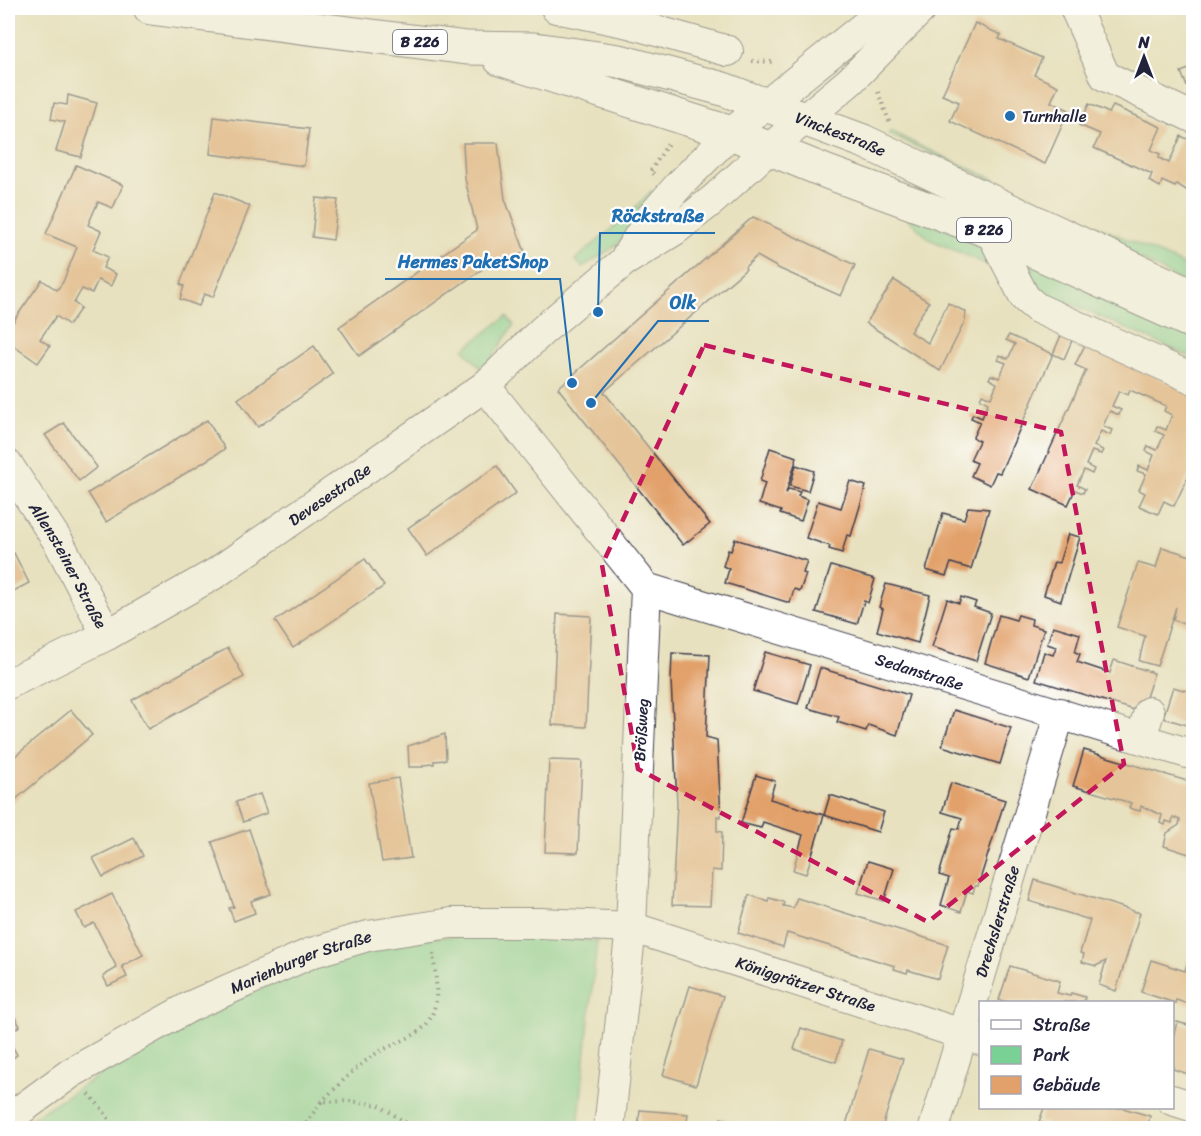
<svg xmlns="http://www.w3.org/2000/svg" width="1201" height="1136" viewBox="0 0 1201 1136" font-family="Sriracha,sans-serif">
	<rect width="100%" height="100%" fill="#fff"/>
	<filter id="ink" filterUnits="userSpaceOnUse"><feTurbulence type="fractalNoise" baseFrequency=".0167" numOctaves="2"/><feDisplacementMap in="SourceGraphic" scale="12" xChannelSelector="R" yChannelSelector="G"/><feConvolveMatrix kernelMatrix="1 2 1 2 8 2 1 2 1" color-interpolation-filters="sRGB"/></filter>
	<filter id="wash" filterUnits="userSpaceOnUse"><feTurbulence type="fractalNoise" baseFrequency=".008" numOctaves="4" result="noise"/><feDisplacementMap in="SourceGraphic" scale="24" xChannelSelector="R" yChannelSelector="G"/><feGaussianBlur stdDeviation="1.35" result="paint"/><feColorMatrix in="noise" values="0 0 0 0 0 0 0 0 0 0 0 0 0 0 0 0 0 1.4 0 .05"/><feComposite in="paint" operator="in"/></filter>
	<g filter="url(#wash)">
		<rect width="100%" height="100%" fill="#e8e1bf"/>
		<g fill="#7ad195" stroke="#4e7a68" stroke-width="1.5">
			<polygon points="892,130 898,135 916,144 1193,269 1193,288 1024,195 888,134"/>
			<polygon points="651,191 658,195 617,245 583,267 575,260 628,215"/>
			<polygon points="904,215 984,242 999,270 929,239"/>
			<polygon points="1010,253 1193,335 1193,358 1067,302 1057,305 1043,298"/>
			<polygon points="507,316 514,325 483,371 464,349"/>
			<path d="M 500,933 L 597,941 L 578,1128 L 17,1128 C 126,1056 246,982 373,948 C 414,937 458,936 500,933 Z"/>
		</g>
		<g id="blocks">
			<g fill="#e2a16a">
				<polygon points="975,23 1001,35 999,39 1042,58 1034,75 1058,86 1051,102 1069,110 1045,164 950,121 959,102 942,95"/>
				<polygon points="1194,67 1194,93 1190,94 1181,72"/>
				<polygon points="68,95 97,103 81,157 56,151 65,122 51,119 54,103 67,105"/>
				<polygon points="1089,104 1109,113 1113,106 1161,127 1151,150 1160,154 1159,158 1169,163 1181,136 1194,142 1194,195 1177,184 1175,187 1162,181 1160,187 1149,181 1152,174 1094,148 1100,134 1079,125"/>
				<polygon points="214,117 309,129 304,166 210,154"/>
				<polygon points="463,143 498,143 505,199 525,252 494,268 491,263 359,356 339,327 477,230 465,179"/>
				<polygon points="76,165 123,185 113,208 98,202 88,225 101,231 93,250 108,257 103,268 116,274 111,286 98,280 92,293 82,289 74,303 81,308 69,325 56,316 40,339 50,346 38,363 8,342 8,329 42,280 57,290 63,282 77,247 46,234"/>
				<polygon points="215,192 250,206 213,297 204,294 199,306 180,299 184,286 180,284"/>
				<polygon points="316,198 338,200 333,240 312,237"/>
				<polygon points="753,217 855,265 841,296 780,269 757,256 745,267 746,269 604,392 710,524 683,545 558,388"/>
				<polygon points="894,280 929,302 910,332 928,343 948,303 966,312 965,321 940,371 866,323"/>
				<polygon points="1062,333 1073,338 1064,359 1053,354 1000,473 996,472 990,485 971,476 977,463 970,460 979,441 973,437 980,422 971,418 973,414 982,418 988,403 980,399 982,394 991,398 997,383 989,379 991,375 999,378 1006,363 998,360 1000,355 1008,359 1015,344 1006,340 1009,335 1053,354"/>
				<polygon points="1085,345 1194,394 1194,464 1174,506 1164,501 1158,514 1139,506 1145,493 1139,490 1146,474 1137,471 1139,466 1148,470 1154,455 1146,451 1148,446 1157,450 1164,435 1155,431 1157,426 1166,430 1172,415 1164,411 1166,406 1130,390 1128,395 1119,391 1112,406 1121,410 1119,415 1110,411 1103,426 1112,430 1110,435 1101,431 1094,446 1103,450 1101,454 1092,451 1086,465 1094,469 1092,474 1084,470 1077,485 1085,489 1083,493 1075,490 1068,505 1032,489 1086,370 1075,365"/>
				<polygon points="314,346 333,374 258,427 238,399"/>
				<polygon points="207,420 225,449 106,522 88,493"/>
				<polygon points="64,423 97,467 79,481 45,435"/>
				<polygon points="770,448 797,457 786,493 789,489 800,492 798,496 808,500 801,521 780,514 781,511 759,504 765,483 760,481"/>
				<polygon points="796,465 814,471 808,491 790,486"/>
				<polygon points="497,466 516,493 427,556 408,528"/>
				<polygon points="850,481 866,486 851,536 847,535 842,553 829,549 830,546 806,538 818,501 841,508"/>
				<polygon points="968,507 989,509 971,569 951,563 946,576 926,570 943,513 964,519"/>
				<polygon points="1068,534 1080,537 1061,601 1044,595 1054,562 1059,563"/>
				<polygon points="735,539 807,561 803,573 806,574 800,591 794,589 790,603 725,583 729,569 723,566 728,550 731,551"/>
				<polygon points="1162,547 1194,557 1194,627 1173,620 1176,607 1157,666 1139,661 1145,636 1117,627 1138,563 1156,568"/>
				<polygon points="14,553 29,583 8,594 8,556"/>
				<polygon points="365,559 384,586 293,648 275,621"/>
				<polygon points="831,566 875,579 868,603 864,601 857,624 816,612"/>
				<polygon points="886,584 930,595 918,643 877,631 883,609 879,607"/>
				<polygon points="961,597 976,602 974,607 991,613 976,661 932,647 947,599 959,603"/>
				<polygon points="557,614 591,616 586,727 552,725"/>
				<polygon points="999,615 1016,620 1018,615 1032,619 1031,625 1044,629 1029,677 985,663"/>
				<polygon points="1053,626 1080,634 1075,652 1080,654 1077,662 1110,673 1114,660 1154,673 1141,712 1036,680 1044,652 1053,655 1056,647 1047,644"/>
				<polygon points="228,648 244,677 148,729 132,700"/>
				<polygon points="765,652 810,665 798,704 753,691"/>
				<polygon points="672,653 710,655 706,737 717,740 721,817 717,816 717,831 722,832 721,871 712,870 710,906 672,905 677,804 671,680"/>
				<polygon points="820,668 909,695 897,735 868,725 866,731 837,722 839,717 808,708"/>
				<polygon points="1173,687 1194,693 1194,727 1163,718"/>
				<polygon points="71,710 92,735 8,806 8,762"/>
				<polygon points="954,710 1011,728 1000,764 942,746"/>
				<polygon points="445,734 446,760 434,761 434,764 423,765 423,767 409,767 408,746"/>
				<polygon points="1084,750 1194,783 1192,855 1164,846 1167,833 1179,825 1180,820 1173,817 1172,823 1166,821 1165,825 1160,823 1162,815 1141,806 1140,811 1129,808 1131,803 1073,786"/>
				<polygon points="549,760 582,761 578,853 545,852"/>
				<polygon points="756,775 775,781 770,799 824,815 830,795 884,812 878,832 824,815 806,874 793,870 803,835 763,822 761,828 741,823"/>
				<polygon points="398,778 411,858 382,862 369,783"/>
				<polygon points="951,783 1005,800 978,886 975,886 973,893 967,891 961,912 941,905 949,878 939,875 953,828 959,829 962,818 942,812"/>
				<polygon points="260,794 267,813 243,822 236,802"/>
				<polygon points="249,829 271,894 251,901 255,913 234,921 229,908 234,907 212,842"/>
				<polygon points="134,838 143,856 103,877 93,858"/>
				<polygon points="868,861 894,869 884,901 858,893"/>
				<polygon points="1035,880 1140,913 1116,991 1099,985 1106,961 1096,966 1082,962 1084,954 1080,953 1090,920 1029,901"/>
				<polygon points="112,894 143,955 122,966 127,977 108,986 103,976 117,968 94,923 84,928 76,912"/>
				<polygon points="749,895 768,901 769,898 784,902 783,906 793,908 797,898 948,945 938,979 908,970 907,973 894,969 895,966 787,933 783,947 738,933"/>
				<polygon points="1193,945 1194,1006 1176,1000 1175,1003 1141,992 1151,960 1185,971"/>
				<polygon points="1010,966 1060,981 1057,993 1070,996 1071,993 1085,997 1084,1002 1008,1002 999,1000"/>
				<polygon points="690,986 723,996 696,1085 663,1075"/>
				<polygon points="8,1006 20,1026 8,1034"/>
				<polygon points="1190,1020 1194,1022 1194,1076 1173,1069 1173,1037 1177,1022 1188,1025"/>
				<polygon points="801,1028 842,1041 836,1062 794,1049"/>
				<polygon points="8,1038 17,1055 8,1061"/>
				<polygon points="869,1049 903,1059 882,1128 845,1128"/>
				<polygon points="1044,1108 1123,1108 1150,1116 1147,1128 1062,1128 1039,1122"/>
				<polygon points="640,1110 688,1114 686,1128 638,1128"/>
				<polygon points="721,1118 741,1124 739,1128 718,1128"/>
			</g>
		</g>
	</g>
	<g filter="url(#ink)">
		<use href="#blocks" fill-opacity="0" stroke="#403f4f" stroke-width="1.5"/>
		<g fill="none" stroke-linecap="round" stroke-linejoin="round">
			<defs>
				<g id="minor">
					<polyline points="556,8 629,23 728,51"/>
					<polyline points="1075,8 1105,76 1194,118"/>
					<polyline points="991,232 1025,298 1037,308 1194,379"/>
					<polyline points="626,257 651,217 680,184 731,133 887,8"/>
					<polyline points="485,386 646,588 631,927 609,1128"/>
					<path id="s1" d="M 8,465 L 59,543 L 107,635"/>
					<path id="s2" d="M 646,588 L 1194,755"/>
					<path id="s3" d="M 8,684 L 107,635 L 216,573 L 485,386 L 542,331 L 623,262 L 675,230 L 714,199 L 770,148 L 850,81 L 922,8"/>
					<polyline points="1141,738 1149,712"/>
					<polyline points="1172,1100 1194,1107"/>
					<path id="s4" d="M 8,1119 L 71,1073 L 191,1006 L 311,953 L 368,936 L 451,923 L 540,923 L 631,927 L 980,1040"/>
					<path id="s5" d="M 934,1128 L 1060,713"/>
				</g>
				<g id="major">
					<path id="s6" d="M 150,8 L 467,48 L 535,49 L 619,61 L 723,89 L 863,141 L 1194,297"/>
					<polyline points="500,59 731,133 827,172 991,232 1194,323"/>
				</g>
			</defs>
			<use href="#minor" stroke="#403f4f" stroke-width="32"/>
			<use href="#major" stroke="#403f4f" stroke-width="35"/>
			<g stroke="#403f4f" stroke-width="4" stroke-dasharray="1.5 4.5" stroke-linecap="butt">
				<polyline points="752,61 774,62"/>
				<polyline points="878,92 889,121"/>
				<polyline points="654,174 650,172 669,142"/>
				<polyline points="89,1094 102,1109 115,1128"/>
				<path d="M 321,1102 C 339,1085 356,1066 377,1053 C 389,1046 403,1041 415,1034 C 444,1017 436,980 433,953"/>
				<polyline points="303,1128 321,1102 349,1101 379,1105 414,1128"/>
			</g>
			<use href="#minor" stroke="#fff" stroke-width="30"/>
			<use href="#major" stroke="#fff" stroke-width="33"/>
		</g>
	</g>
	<path d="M0 0H1201V1136H0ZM 704,345 L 1061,432 L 1124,764 L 928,922 L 638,769 L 602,565 Z" fill="#e8e1bf" fill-opacity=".55" fill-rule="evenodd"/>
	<path fill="none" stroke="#c2185b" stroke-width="4.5" stroke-dasharray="12 8" stroke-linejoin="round" d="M 704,345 L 1061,432 L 1124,764 L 928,922 L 638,769 L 602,565 Z"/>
	<circle fill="#1f6fb2" stroke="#fff" stroke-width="2" cx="1010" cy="116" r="6"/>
	<g text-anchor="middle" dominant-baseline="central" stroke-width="4.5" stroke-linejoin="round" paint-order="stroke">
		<g fill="#fff" stroke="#646476" stroke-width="1.5">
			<rect x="393" y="30" width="54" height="24" rx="4.5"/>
			<rect x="957" y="218" width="54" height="24" rx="4.5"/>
		</g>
		<g font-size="15" font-weight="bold" fill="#22223b">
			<text x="420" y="42">B 226</text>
			<text x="984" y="230">B 226</text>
		</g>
		<g font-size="16" fill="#22223b" stroke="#fff" text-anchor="start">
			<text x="1022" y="116">Turnhalle</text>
		</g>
		<g font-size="16" fill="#22223b" stroke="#fff">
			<text stroke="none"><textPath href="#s6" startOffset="706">Vinckestraße</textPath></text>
			<text stroke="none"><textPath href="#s3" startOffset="374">Devesestraße</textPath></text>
			<text stroke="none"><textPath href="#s1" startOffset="117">Allensteiner Straße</textPath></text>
			<text stroke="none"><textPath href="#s2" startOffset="286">Sedanstraße</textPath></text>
			<text transform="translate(641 730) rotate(-87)">Brößweg</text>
			<text stroke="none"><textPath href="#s5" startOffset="216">Drechslerstraße</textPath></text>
			<text stroke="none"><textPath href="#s4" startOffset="334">Marienburger Straße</textPath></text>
			<text stroke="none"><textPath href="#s4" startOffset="854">Königgrätzer Straße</textPath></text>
		</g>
	</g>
	<path fill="none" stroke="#1f6fb2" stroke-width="2" d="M598 312L600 233H715M572 383L560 279H385M591 403L658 321H709"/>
	<g fill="#1f6fb2" stroke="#fff" stroke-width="2">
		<circle cx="598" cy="312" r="6"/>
		<circle cx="572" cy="383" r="6"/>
		<circle cx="591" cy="403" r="6"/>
	</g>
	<g font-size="18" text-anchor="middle" font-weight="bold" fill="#1f6fb2" stroke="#fff" stroke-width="4.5" stroke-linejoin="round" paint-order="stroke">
		<text x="658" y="222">Röckstraße</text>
		<text x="473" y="268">Hermes PaketShop</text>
		<text x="683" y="309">Olk</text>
	</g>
	<rect width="1201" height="1136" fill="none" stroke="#fff" stroke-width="30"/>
	<rect x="979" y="1001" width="195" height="108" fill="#ffffff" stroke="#a7a7b1" stroke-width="1.5"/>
	<rect x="991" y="1020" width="30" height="9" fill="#ffffff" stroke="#a7a7b1" stroke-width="1.5"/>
	<text x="1033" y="1031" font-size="18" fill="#22223b">Straße</text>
	<rect x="991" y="1046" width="30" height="18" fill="#7ad195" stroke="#a7a7b1" stroke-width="1.5"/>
	<text x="1033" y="1061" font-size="18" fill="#22223b">Park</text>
	<rect x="991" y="1076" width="30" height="18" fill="#e2a16a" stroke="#a7a7b1" stroke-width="1.5"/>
	<text x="1033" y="1091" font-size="18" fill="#22223b">Gebäude</text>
	<g transform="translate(1144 57)" stroke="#ffffff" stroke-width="4.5" paint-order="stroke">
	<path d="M0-4.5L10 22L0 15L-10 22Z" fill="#22223b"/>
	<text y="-9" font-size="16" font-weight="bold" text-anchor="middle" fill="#22223b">N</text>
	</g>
</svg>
